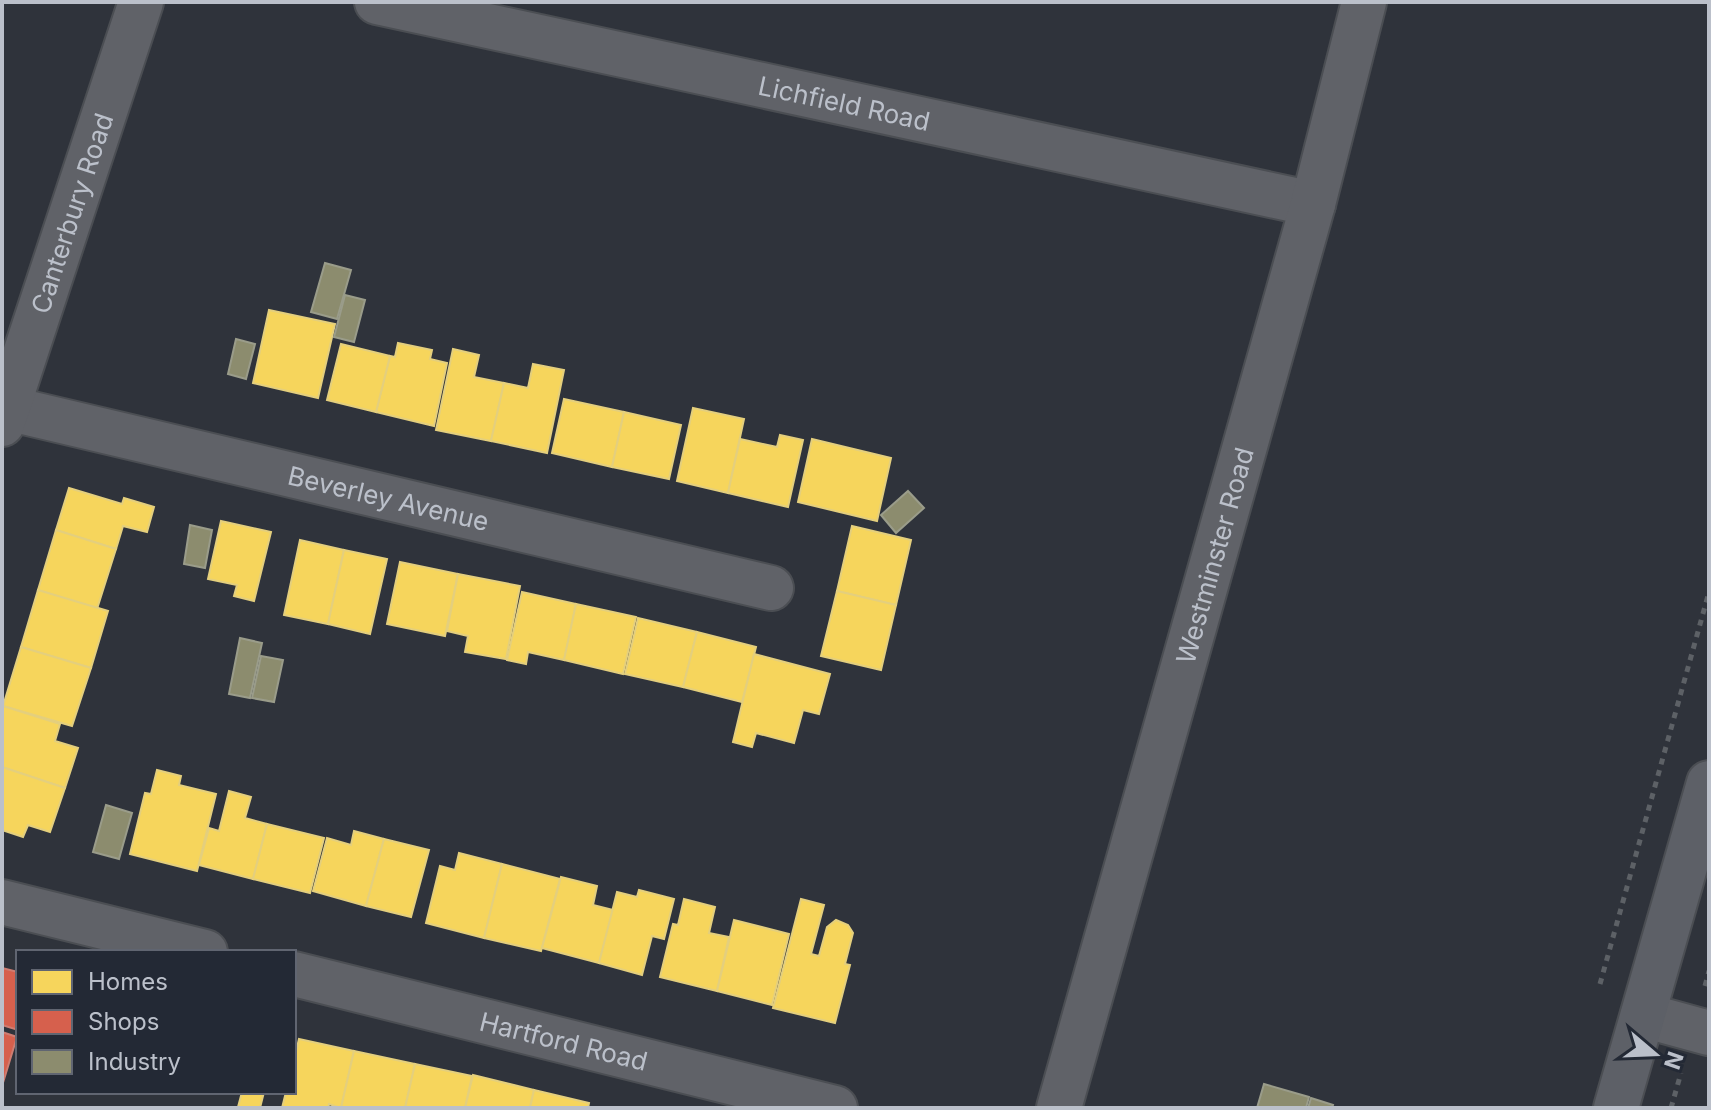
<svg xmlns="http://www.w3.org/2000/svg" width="1711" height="1110" viewBox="0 0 1711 1110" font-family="Inter,sans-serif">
	<rect width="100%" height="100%" fill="#2f333b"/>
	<g fill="#f6d55c" stroke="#e4cf7d" stroke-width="2">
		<polygon points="269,310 335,324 318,398 253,383"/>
		<polygon points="398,343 432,350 430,359 447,363 434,426 376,412 390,356 395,357"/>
		<polygon points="341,344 390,356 376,412 327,400"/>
		<polygon points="453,349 479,355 474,377 504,383 491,441 436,430"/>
		<polygon points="533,364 564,370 547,453 491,441 504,383 528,388"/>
		<polygon points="564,399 624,412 612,467 552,453"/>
		<polygon points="693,408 744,419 728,493 677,481"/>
		<polygon points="624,412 681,425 669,479 612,467"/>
		<polygon points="780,435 803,440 788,507 728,493 740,439 777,447"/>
		<polygon points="812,439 891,458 877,521 798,502"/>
		<polygon points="69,488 122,504 124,498 154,507 147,532 123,526 116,549 56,530"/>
		<polygon points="221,521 271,532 254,601 234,596 237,585 208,579"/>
		<polygon points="852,526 911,540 896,605 837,591"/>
		<polygon points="56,530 116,549 97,609 38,590"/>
		<polygon points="300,540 344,550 328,624 284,615"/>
		<polygon points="344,550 387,559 370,634 328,624"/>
		<polygon points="400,562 458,574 445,636 387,624"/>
		<polygon points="458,574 520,586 506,659 465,652 468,636 447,631"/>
		<polygon points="38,590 108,611 91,668 21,647"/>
		<polygon points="837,591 896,605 881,670 821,656"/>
		<polygon points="522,592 576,604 564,660 528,652 526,664 507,660"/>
		<polygon points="576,604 636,617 623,674 564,660"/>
		<polygon points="638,618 697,632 683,687 625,674"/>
		<polygon points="697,632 756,647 742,702 683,687"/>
		<polygon points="21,647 91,668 72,726 3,706"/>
		<polygon points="754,654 830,674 819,714 803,710 794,743 756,733 752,747 733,742"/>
		<polygon points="3,706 60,724 55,741 78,748 65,788 2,767"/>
		<polygon points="2,767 65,788 50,832 28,825 23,837 2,830"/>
		<polygon points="157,770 181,776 179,785 216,794 197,871 130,854 145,793 151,794"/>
		<polygon points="229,791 251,797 245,818 267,824 253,879 199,865 209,828 219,831"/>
		<polygon points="267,824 324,838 310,893 253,879"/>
		<polygon points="354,831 384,839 366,906 313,891 327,838 351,845"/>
		<polygon points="384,839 429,850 411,917 366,906"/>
		<polygon points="459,853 502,864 484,938 426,923 440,866 455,870"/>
		<polygon points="502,864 560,879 541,951 484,938"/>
		<polygon points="561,877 597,886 593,905 613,910 599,963 542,948"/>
		<polygon points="639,890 674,899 664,939 652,936 642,975 599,963 617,892 637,897"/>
		<polygon points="684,899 715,907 709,933 729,937 717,991 660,977 673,924 678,925"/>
		<polygon points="801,899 824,905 811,954 819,956 827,927 836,920 848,925 853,933 845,964 850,965 835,1023 773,1008"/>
		<polygon points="734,920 789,934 772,1005 717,991"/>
		<polygon points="299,1039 354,1051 341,1108 329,1104 328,1108 282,1108 286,1092 294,1092 294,1060"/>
		<polygon points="354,1051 415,1064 405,1108 341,1108"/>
		<polygon points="415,1064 472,1076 465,1108 405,1108"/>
		<polygon points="473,1075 534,1090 530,1108 465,1108"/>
		<polygon points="534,1090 589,1103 588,1108 530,1108"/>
		<polygon points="242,1092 264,1092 260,1108 238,1107"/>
	</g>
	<g fill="#d6604d" stroke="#ce7d72" stroke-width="2">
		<polygon points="2,968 18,972 18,1030 2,1025"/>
		<polygon points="2,1032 17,1037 2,1086"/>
	</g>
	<g fill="#8c8c6e" stroke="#9a9c8a" stroke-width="2">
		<polygon points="325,263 351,270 337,319 311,312"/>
		<polygon points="345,295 365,300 354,342 334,337"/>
		<polygon points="236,339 255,344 246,379 228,374"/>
		<polygon points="908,491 924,508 896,533 881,515"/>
		<polygon points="190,525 212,530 205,568 184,564"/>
		<polygon points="240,638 262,643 250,698 229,694"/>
		<polygon points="261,656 283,660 274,702 252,698"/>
		<polygon points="106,805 132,813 119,859 93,852"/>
		<polygon points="1264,1084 1309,1097 1306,1108 1257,1108"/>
		<polygon points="1311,1098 1333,1105 1332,1108 1308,1108"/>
	</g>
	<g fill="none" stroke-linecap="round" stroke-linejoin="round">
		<defs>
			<g id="minor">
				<path id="s1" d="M 377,2 L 1313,204"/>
				<path id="s2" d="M 7,408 L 771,588"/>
				<path id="s3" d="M 2,424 L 141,2"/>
				<polyline points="2,902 205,952"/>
				<path id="s4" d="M 294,974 L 835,1108"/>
				<polyline points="1643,1015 1709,1033"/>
				<path id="s5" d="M 1059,1108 L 1313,204 L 1364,2"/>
			</g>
			<polyline id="secondary" points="1616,1108 1709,783"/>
		</defs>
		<use href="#minor" stroke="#4b4e53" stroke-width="48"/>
		<use href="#secondary" stroke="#4b4e53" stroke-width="48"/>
		<g stroke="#5d6166" stroke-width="5" stroke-dasharray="6 6" stroke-linecap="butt">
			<polyline points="1600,984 1709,592"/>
			<polyline points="1705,986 1709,971"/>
			<polyline points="1671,1108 1681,1073"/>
		</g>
		<use href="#minor" stroke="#606268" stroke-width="44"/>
		<use href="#secondary" stroke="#5d6067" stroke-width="44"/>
	</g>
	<g text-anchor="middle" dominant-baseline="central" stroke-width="8" stroke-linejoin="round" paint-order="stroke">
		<g font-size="26" fill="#bbc0ca" stroke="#232935">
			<text stroke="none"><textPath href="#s1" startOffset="478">Lichfield Road</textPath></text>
			<text stroke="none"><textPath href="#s3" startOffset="222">Canterbury Road</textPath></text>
			<text stroke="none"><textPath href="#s2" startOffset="392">Beverley Avenue</textPath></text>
			<text stroke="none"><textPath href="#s5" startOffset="574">Westminster Road</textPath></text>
			<text stroke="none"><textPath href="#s4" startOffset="278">Hartford Road</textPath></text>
		</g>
	</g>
	<rect width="1711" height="1110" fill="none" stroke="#bbc0ca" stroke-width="8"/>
	<rect x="16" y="950" width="280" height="144" fill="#232935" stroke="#606571" stroke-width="2"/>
	<rect x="32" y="970" width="40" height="24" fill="#f6d55c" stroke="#606571" stroke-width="2"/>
	<text x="88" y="990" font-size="24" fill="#bbc0ca">Homes</text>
	<rect x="32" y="1010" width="40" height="24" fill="#d6604d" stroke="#606571" stroke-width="2"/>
	<text x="88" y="1030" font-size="24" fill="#bbc0ca">Shops</text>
	<rect x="32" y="1050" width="40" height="24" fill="#8c8c6e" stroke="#606571" stroke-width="2"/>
	<text x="88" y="1070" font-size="24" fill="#bbc0ca">Industry</text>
	<g transform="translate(1655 1054) rotate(109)" stroke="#232935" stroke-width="6" paint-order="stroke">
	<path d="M0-6L14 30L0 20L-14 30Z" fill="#bbc0ca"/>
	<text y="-12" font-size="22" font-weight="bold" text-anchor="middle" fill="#bbc0ca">N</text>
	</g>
</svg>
